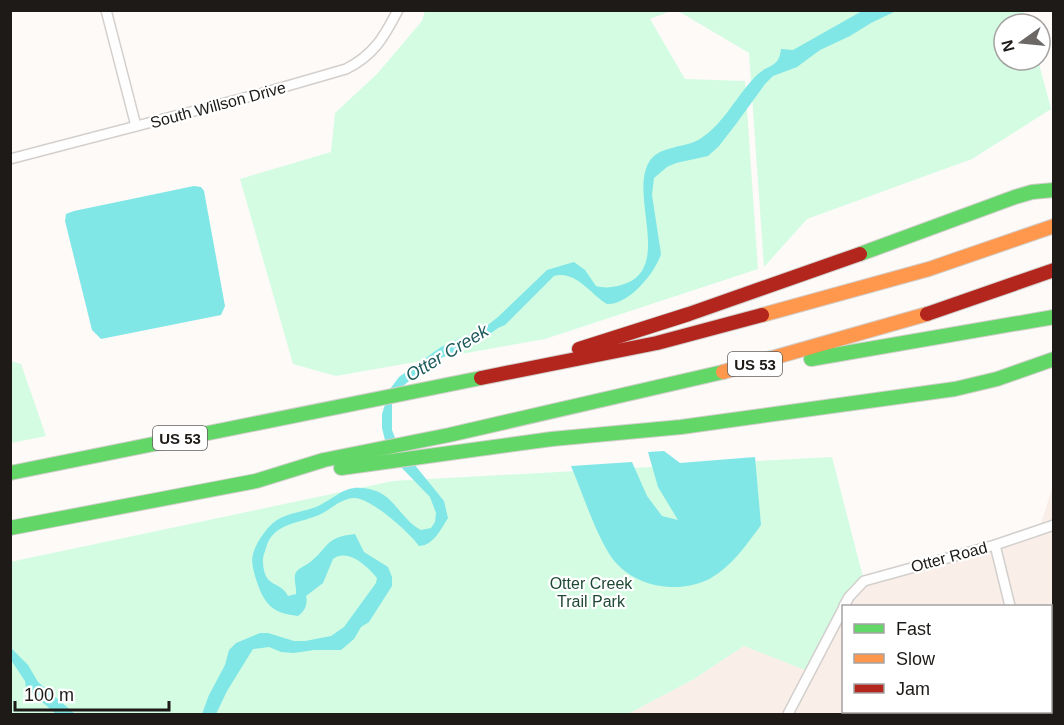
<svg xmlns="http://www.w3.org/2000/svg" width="1064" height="725" viewBox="0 0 1064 725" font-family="Helvetica,sans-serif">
	<rect width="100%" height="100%" fill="#fdfaf8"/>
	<polygon fill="#faefe8" points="1053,486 1053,714 628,714 694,679 744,646 844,607 844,712 1050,712 1050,606 844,606 864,581 1039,529"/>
	<g fill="#d3fce3">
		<polygon points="425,11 671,11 650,19 685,79 745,81 758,269 545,339 336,376 293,364 240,179 331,152 335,113 377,74 422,21"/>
		<polygon points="678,11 1023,11 1027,24 1004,24 1004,60 1038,60 1051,109 972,159 807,219 764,267 749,53"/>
		<polygon points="11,361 21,364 46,436 11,443"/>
		<polygon points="832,457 864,581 849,597 810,672 744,646 694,679 628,714 11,714 10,562 393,481"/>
	</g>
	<g fill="#80e6e6">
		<path d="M 862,11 L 896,11 L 871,23 L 850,36 L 820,50 L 797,67 L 773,76 L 765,84 L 736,124 L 719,146 L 708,156 L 676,163 L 667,167 L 654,178 L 652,195 L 661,254 C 655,273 629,305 607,304 C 590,294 576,270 554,276 L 505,325 L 498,328 L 479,342 L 434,361 L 398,390 L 392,401 L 392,430 L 397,443 L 444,501 L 448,518 C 441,529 433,546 419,546 C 410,533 370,497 354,498 C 342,498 331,509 321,514 C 300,524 273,522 266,548 C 265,552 262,558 263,562 C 264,589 280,580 288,596 L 296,594 C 297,586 292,577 297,571 C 299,568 305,566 309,563 C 329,548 324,537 355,534 L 364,552 L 388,567 L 392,577 L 392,586 L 369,622 L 361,627 L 354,639 L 341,650 L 314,650 L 294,653 L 281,652 L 269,647 L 253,649 L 227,691 L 216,714 L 202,714 L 209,695 L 225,665 L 229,650 L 236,643 L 260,633 L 268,633 L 294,641 L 305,641 L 331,636 L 344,627 L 376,583 L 377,578 C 367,566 348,548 333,559 L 323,583 L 306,596 C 308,604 305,611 298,616 C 270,613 263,602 255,576 C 253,569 251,561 253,554 C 256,543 265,530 273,523 C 285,513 303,512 316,507 C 340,496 346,481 376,491 C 394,497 403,521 421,530 L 431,528 L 435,522 L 436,513 L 430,497 L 400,466 L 385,440 L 382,428 L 382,414 L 390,389 L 399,377 L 441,347 L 484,328 L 498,317 L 547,270 L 574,262 L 585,270 L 596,286 C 606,289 617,287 627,283 C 670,265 631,197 648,164 C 657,145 683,149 700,139 C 725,123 737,94 758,74 C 769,64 779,68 781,49 L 793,50 Z"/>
		<polygon points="194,186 201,187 204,191 225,306 221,315 101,339 92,330 65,221 66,214 74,211"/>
		<path d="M 664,451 L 680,463 L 755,457 L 761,525 C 747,544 732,566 711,578 C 680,595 634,588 612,558 C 595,533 583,494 571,466 L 632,462 L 647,496 L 662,516 L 678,520 L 658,487 L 648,452 Z"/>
		<polygon points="10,647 28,665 38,682 75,714 56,714 26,688 25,681 11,660"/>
	</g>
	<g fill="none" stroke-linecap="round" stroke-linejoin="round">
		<defs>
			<g id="street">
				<polyline points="106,10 136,126"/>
				<path d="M 10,159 L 263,93 L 346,69 C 374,55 384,37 398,10"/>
				<polyline points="995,545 1010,606"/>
				<polyline points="844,606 849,597 864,581 995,545 1054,525"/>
				<polyline points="1035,712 1035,714"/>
				<polyline points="788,714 844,607"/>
			</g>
			<g id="fast">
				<polyline points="860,254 1015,197 1032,192 1054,190"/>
				<polyline points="811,359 1054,317"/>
				<polyline points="341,468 552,439 681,427 955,389 997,379 1054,359"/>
				<polyline points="10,473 481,378"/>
				<polyline points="10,528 256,481 324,460 449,435 723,372"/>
			</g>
			<g id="slow">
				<polyline points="762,315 929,269 1054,226"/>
				<polyline points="723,372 927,314"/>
			</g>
			<g id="jam">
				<polyline points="927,314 1054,270"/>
				<polyline points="579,349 689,314 860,254"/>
				<polyline points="481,378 657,343 762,315"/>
			</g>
		</defs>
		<use href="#street" stroke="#d2cfcc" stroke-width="12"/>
		<use href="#fast" stroke="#d2cfcc" stroke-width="16"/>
		<use href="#slow" stroke="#d2cfcc" stroke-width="16"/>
		<use href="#jam" stroke="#d2cfcc" stroke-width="16"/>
		<use href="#street" stroke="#fffefe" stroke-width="9"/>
		<use href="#fast" stroke="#63d668" stroke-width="14"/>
		<use href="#slow" stroke="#ff974d" stroke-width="14"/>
		<use href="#jam" stroke="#b3261e" stroke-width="14"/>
	</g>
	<g text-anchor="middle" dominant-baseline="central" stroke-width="4.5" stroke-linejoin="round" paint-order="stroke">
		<g fill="#fff" stroke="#615f5d" stroke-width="1.5">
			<rect x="728" y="352" width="54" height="24" rx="4.5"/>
			<rect x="153" y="426" width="54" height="24" rx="4.5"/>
		</g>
		<g font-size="15" font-weight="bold" fill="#1d1a17">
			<text x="755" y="364">US 53</text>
			<text x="180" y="438">US 53</text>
		</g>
		<g font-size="16" fill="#1d1a17" stroke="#fff">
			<text transform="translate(218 105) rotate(-15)">South Willson Drive</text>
			<text transform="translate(949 557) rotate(-15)">Otter Road</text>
		</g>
		<g font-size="16" fill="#1f4934" stroke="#fff">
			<text x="591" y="583">Otter Creek<tspan x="591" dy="18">Trail Park</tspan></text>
		</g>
		<g font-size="18" font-style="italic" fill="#1e5a5b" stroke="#fff">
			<text transform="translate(447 353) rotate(-31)">Otter Creek</text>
		</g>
	</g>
	<rect width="1064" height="725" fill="none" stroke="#1d1a17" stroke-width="24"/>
	<rect x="842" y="605" width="210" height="108" fill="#ffffff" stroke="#a5a3a2" stroke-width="1.5"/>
	<rect x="854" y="624" width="30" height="9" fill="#63d668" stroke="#a5a3a2" stroke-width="1.5"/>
	<text x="896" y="635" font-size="18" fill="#1d1a17">Fast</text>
	<rect x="854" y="654" width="30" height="9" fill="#ff974d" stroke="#a5a3a2" stroke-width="1.5"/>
	<text x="896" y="665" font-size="18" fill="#1d1a17">Slow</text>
	<rect x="854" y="684" width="30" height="9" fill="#b3261e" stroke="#a5a3a2" stroke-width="1.5"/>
	<text x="896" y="695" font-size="18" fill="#1d1a17">Jam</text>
	<g transform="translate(1022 42) rotate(255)"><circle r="28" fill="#ffffff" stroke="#a5a3a2" stroke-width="1.5"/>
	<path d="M0-4.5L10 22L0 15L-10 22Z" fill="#6b6866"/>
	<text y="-9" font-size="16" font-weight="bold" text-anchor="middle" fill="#1d1a17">N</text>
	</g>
	<path d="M15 701v9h154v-9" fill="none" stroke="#1d1a17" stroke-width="3"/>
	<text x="24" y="701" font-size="18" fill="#1d1a17" stroke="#ffffff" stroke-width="4.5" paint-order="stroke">100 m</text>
</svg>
